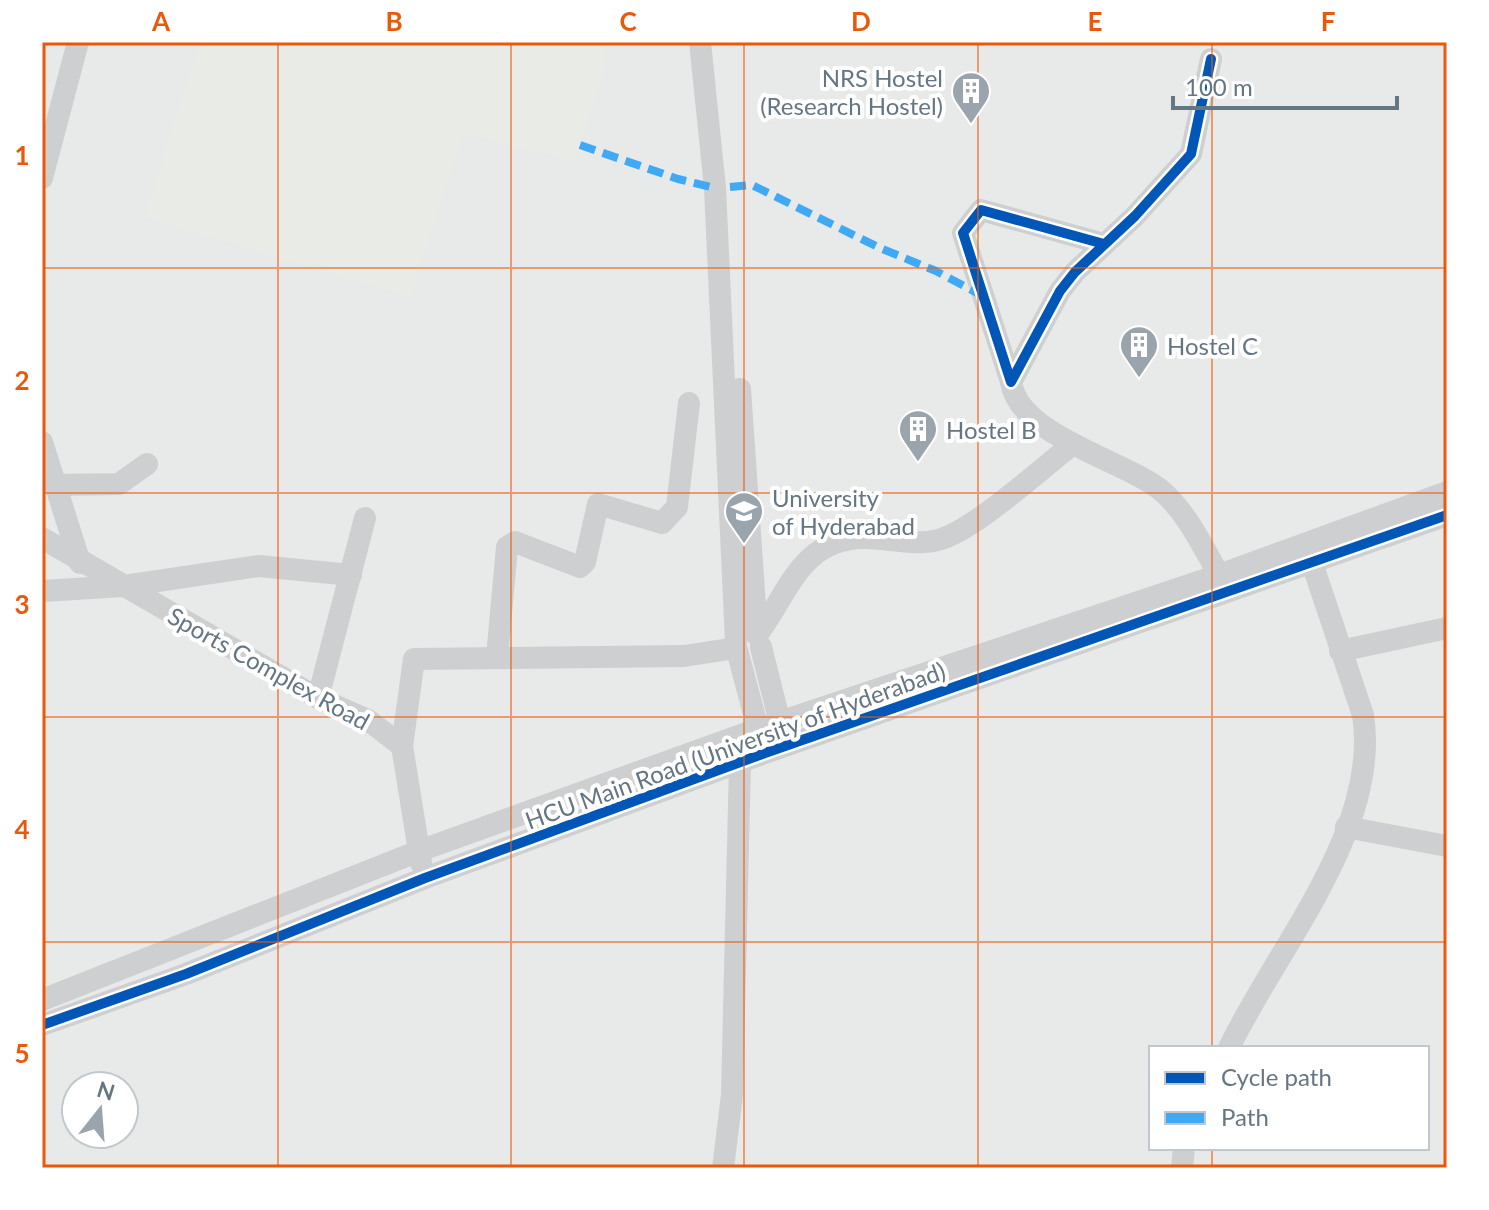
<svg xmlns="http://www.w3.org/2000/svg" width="1489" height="1210" viewBox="0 0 1489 1210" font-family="Lato,sans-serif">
	<rect width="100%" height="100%" fill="#f9f9f9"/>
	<path fill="#e8e9e9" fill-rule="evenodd" d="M 42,42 L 1447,42 L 1447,1168 L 42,1168 ZM 1151,1048 L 1427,1048 L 1427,1148 L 1151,1148 ZM 76,1086 L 124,1086 L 124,1134 L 76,1134 Z"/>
	<polygon fill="#e8ebe6" points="200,42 607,42 603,75 575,161 463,134 411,297 144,217"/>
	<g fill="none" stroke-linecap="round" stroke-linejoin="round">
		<g stroke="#cecfd0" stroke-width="22">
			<polyline points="700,42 715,188 736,642"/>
			<polyline points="42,178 78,42"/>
			<polyline points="1104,244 981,210 963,233 1011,382 1060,291 1075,272 1135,216 1191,154 1211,59"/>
			<path d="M 1011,382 C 1019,437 1128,461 1163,492 C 1187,513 1203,547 1219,575"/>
			<polyline points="740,389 757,635"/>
			<polyline points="42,442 80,563"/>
			<polyline points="55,485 119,484 147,464"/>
			<polyline points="42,538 318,698 368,720 402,746 421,863"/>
			<polyline points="42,591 124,586 259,566 351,575"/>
			<path d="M 757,635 C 789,593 800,539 864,538 C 887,538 916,546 938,540 C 975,530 1039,470 1072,445"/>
			<polyline points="761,647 783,735"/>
			<polyline points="737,650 762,744"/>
			<polyline points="1340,651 1447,628"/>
			<polyline points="497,657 507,547 515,542 580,567 585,562 598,504 662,523 677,507 689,403"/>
			<polyline points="318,698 365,518"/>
			<polyline points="402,746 414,659 684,656 736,648"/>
			<polyline points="1346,827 1447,846"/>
			<polyline points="42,1000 419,851 741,735 1219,575 1447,492"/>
			<polyline points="42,1025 186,974 425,878 765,753 1447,515"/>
			<path d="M 1229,1048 C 1276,949 1381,830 1363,715 L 1308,551"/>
			<polyline points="723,1168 732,1095 740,763"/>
			<polyline points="1182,1168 1184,1148"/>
		</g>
		<g stroke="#3fa9f5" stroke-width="8" stroke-dasharray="16 8" stroke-linecap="butt">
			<polyline points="580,145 678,179 715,188"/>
			<polyline points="730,187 752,185 880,248 936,271 981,295"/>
		</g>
		<defs>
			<g id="cycleway">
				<polyline points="1104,244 981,210 963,233 1011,382 1060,291 1075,272 1135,216 1191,154 1211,59"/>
				<polyline points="42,1025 186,974 425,878 765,753 1447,515"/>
			</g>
		</defs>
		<use href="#cycleway" stroke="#fff" stroke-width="15"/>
		<use href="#cycleway" stroke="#0057b8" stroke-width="10"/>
	</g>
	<path fill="none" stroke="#e8590c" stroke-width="2" stroke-opacity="0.55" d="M 278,42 L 278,1168M 511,42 L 511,1168M 744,42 L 744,1168M 978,42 L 978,1168M 1212,42 L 1212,1048M 42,268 L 1447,268M 42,493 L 1447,493M 42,717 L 1447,717M 42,942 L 1447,942M 1212,1148 L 1212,1168"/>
	<defs>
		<symbol id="building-pin" viewBox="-11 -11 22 30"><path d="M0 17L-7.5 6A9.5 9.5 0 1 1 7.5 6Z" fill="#99a4ac" stroke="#fff"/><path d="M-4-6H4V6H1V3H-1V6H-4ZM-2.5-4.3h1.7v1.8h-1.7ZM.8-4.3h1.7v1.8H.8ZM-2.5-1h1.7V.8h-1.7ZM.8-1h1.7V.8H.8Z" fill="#fff"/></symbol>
		<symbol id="university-pin" viewBox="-11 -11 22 30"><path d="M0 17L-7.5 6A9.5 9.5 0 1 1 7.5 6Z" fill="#99a4ac" stroke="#fff"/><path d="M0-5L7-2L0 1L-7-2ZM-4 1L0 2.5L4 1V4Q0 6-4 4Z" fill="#fff"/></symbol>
	</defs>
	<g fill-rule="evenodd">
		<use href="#building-pin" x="949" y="69" width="44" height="60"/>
		<use href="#building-pin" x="1117" y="323" width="44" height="60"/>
		<use href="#building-pin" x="896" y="407" width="44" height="60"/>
		<use href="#university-pin" x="722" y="489" width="44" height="60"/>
	</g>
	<g text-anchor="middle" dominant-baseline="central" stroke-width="8" stroke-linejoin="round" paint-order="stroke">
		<g font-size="24" fill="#657683" stroke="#fff" text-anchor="start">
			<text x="943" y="77" text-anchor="end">NRS Hostel<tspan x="943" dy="28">(Research Hostel)</tspan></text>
			<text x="1167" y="345">Hostel C</text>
			<text x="946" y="429">Hostel B</text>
			<text x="772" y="497">University<tspan x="772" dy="28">of Hyderabad</tspan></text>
		</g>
		<g font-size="24" fill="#657683" stroke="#fff">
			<text transform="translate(269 668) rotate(29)">Sports Complex Road</text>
			<text transform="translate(735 745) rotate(-20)">HCU Main Road (University of Hyderabad)</text>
		</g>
	</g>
	<rect width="1489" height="1210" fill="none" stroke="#ffffff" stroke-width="88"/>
	<rect x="1149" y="1046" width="280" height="104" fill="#ffffff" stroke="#c1c8cd" stroke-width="2"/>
	<rect x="1165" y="1072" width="40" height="12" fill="#0057b8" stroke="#c1c8cd" stroke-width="2"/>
	<text x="1221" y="1086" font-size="24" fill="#657683">Cycle path</text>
	<rect x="1165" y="1112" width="40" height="12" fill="#3fa9f5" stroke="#c1c8cd" stroke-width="2"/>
	<text x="1221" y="1126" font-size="24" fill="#657683">Path</text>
	<g transform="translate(100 1110) rotate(17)"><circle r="38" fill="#ffffff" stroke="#c1c8cd" stroke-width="2"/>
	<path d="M0-6L14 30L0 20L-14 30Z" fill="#99a4ac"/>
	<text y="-12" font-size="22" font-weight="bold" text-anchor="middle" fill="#657683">N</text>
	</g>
	<path d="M1173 96v12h224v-12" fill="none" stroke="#657683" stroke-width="4"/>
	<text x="1185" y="96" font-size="24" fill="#657683" stroke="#ffffff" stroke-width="6" paint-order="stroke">100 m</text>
	<rect x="44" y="44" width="1401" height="1122" fill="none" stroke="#e8590c" stroke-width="3"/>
	<g font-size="26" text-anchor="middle" font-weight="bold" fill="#e8590c">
		<text x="161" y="31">A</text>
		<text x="394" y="31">B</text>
		<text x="628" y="31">C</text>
		<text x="861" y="31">D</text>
		<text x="1095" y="31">E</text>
		<text x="1328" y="31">F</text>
		<text x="22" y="165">1</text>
		<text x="22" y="390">2</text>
		<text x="22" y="614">3</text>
		<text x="22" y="839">4</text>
		<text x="22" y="1063">5</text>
	</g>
</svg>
